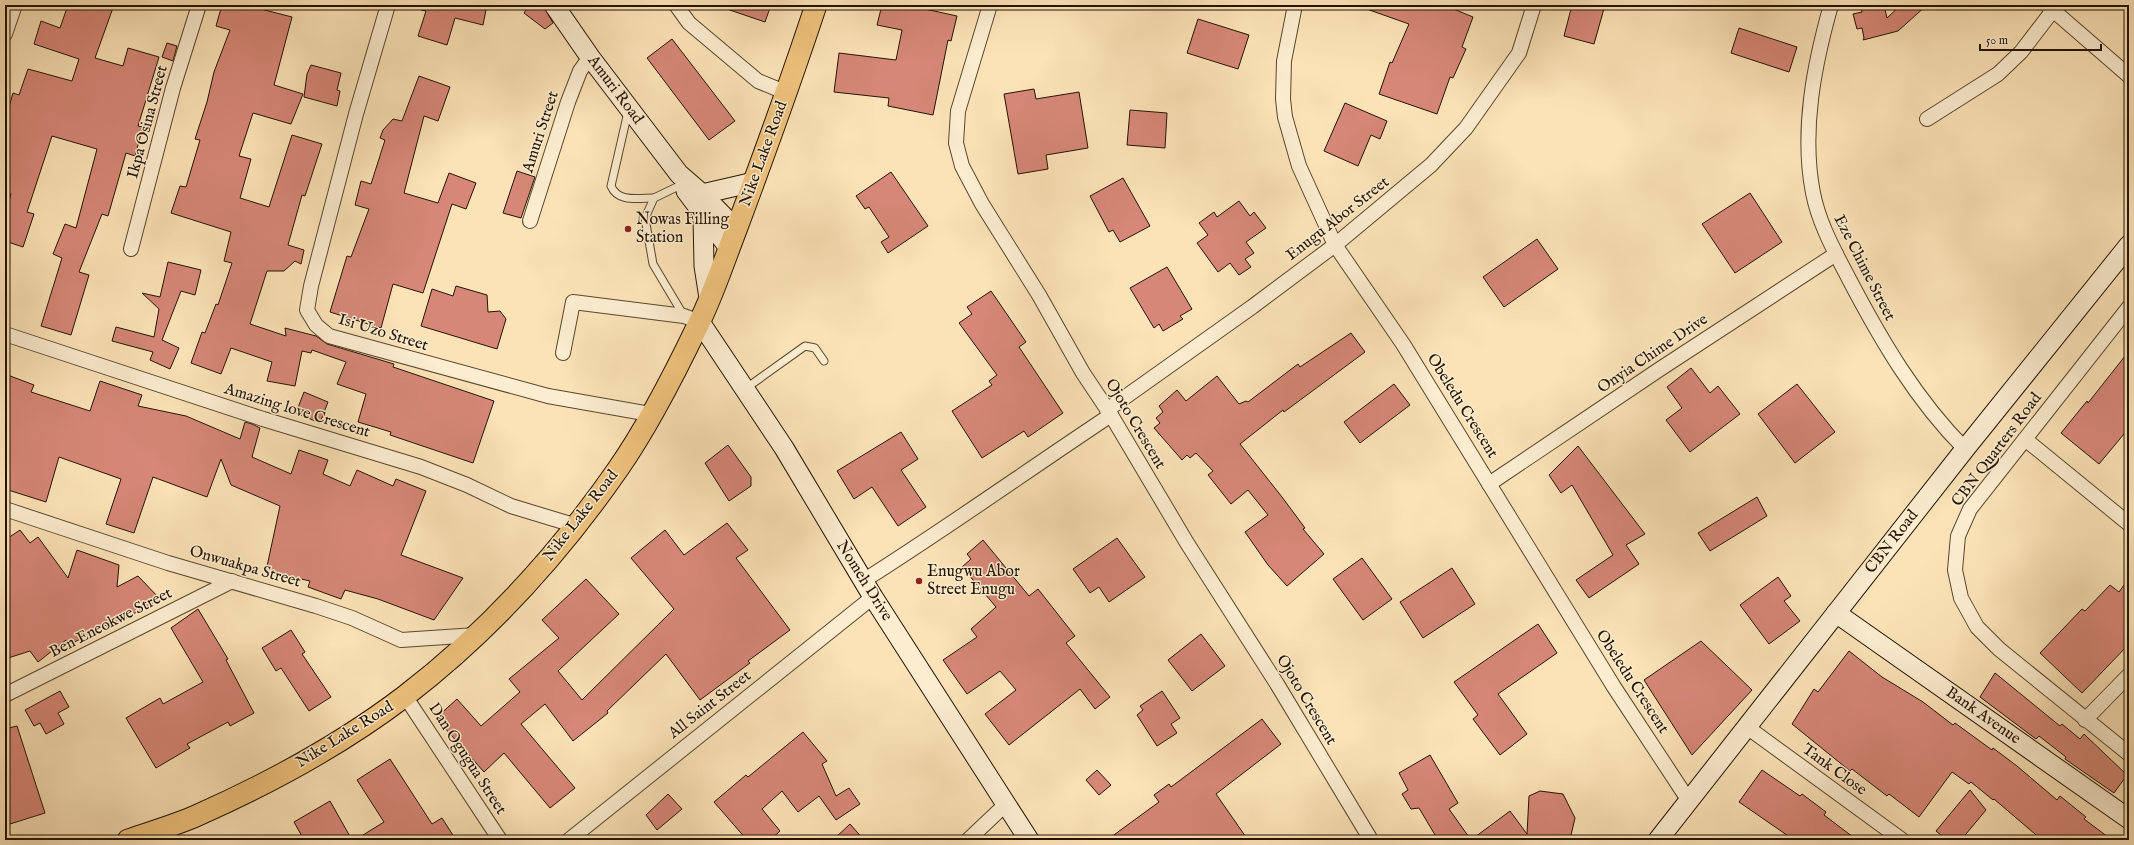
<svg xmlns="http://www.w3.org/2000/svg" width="2134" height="845" viewBox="0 0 2134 845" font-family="'IM FELL English',serif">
	<rect width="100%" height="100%" fill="#fbe3b7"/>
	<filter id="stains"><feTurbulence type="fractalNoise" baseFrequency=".005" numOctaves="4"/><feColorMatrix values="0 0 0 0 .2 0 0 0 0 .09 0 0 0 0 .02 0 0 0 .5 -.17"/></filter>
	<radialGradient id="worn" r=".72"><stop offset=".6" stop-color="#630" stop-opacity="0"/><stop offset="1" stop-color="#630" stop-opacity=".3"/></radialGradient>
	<g fill="#d68777" stroke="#231301">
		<polygon points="68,5 114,5 95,58 123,66 128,48 159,57 138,126 143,127 135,156 126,153 108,216 102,214 79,272 89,275 71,335 41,326 62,258 53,254 65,224 76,228 97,149 52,136 27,212 34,214 23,247 5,241 5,213 11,194 5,192 5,121 13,93 19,95 28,69 72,81 79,59 34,44 41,21 60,28"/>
		<polygon points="222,5 245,5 292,17 274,85 303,94 291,124 253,113 239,156 251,159 240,198 269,207 292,135 322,144 305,196 302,195 288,245 304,250 301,264 295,261 284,271 267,271 250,324 286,336 285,328 316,336 327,344 394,364 393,367 494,401 473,463 390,435 391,432 358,422 366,394 337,384 346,362 312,350 311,353 302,351 295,386 267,381 272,362 231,348 221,374 191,363 202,332 205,333 216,304 218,305 232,263 224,261 231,232 171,213 180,186 186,187 200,140 195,139 207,102 214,72 230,30 216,26"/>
		<polygon points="422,5 487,5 483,25 455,18 447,45 418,36 426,11 421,10"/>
		<polygon points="529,5 543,5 553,23 545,29 524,13"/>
		<polygon points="722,5 771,5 765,22 721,7"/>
		<polygon points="882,5 907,5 957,16 951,41 948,40 933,115 888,106 889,98 834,92 839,53 896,60 902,30 877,25"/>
		<polygon points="1361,5 1444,5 1473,17 1462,47 1466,49 1453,78 1450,77 1437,114 1379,94 1390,62 1392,63 1409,24 1361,7"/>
		<polygon points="1572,5 1605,5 1594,44 1564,36"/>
		<polygon points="1861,5 1884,5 1887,18 1901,5 1927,5 1898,31 1863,40 1864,38 1862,28 1857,29 1853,14 1862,12"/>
		<polygon points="1198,19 1249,35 1238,69 1187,53"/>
		<polygon points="1739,28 1797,47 1789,72 1731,53"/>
		<polygon points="672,39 735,121 709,140 647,58"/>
		<polygon points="167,43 177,46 173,61 162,57"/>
		<polygon points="311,65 341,73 337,90 340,91 337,106 304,97 307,74"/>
		<polygon points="419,76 450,87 438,121 424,116 404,193 438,203 449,173 476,183 466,209 452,204 423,293 393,284 381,328 330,312 347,256 351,257 369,209 355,205 361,181 371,184 385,140 380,138 383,130 393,119 402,121"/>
		<polygon points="1034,89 1036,99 1079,92 1088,148 1046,155 1048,169 1018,174 1004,94"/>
		<polygon points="1345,103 1387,121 1380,139 1371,135 1358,166 1324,151"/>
		<polygon points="1130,110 1167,113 1165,148 1127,145"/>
		<polygon points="517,171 535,177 521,218 503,213"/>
		<polygon points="891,172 928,226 888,253 881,242 889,237 869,207 865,209 856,196"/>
		<polygon points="1123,178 1150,226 1120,242 1113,230 1109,232 1090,196"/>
		<polygon points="1750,193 1782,242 1735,273 1702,224"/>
		<polygon points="1239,201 1250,216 1254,212 1266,228 1246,242 1254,253 1245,259 1251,267 1239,275 1230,263 1218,272 1197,243 1208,235 1199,223 1214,212 1217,217"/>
		<polygon points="1537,239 1558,269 1504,307 1483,277"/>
		<polygon points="168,262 201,270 195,295 181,291 162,340 179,348 170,369 150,360 153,352 112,341 116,327 154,337 159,309 142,293 160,297"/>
		<polygon points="1167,267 1192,309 1180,316 1183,319 1163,331 1159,324 1154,328 1130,288"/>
		<polygon points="456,286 487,295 488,312 500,311 506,319 497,349 421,326 432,289 453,296"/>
		<polygon points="991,291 1026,342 1019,347 1063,413 1028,437 1024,431 982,458 952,411 992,385 989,381 997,375 959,323 972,314 967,307"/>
		<polygon points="1351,333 1365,352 1284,412 1283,410 1240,444 1282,497 1305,528 1303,529 1324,554 1287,586 1268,565 1245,532 1268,515 1248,490 1231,504 1208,475 1213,471 1196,453 1190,458 1187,455 1182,460 1154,428 1160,423 1156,418 1163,412 1159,406 1177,390 1186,401 1217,376 1239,404 1246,401 1248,402 1298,364 1300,367"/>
		<polygon points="2129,351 2129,428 2099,464 2061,433 2087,401 2088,403"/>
		<polygon points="1691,368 1710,393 1718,386 1740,414 1690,452 1666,420 1682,408 1667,387"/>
		<polygon points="5,374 34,385 31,392 90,411 100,381 142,395 138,406 186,416 240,439 245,422 252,424 260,428 252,457 291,474 299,450 328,460 323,474 350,486 357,470 393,486 396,479 426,491 401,555 463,578 434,620 378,599 345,590 341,599 308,587 310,581 266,571 280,506 231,485 221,459 207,497 153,477 134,533 106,524 121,479 59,457 46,502 5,489"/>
		<polygon points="1394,384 1410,405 1360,443 1344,422"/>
		<polygon points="1797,384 1835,432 1795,463 1758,414"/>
		<polygon points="304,392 328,402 320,423 296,413"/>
		<polygon points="901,432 918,459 901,470 926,507 898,526 872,487 854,499 837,471"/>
		<polygon points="728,445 751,477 751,486 729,501 705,463"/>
		<polygon points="1578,446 1645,534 1626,545 1639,564 1589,598 1576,580 1613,555 1572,485 1561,493 1549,475"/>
		<polygon points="1757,497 1767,516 1710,551 1698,533"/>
		<polygon points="727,523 748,550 736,558 790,630 748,661 750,663 700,700 666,654 607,711 608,713 573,741 545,704 521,724 575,788 550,808 504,753 484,772 436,718 457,699 481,726 520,692 509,679 559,638 542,620 586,579 619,614 558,671 582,700 674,609 631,558 665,530 684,555"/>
		<polygon points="20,530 30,543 38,537 68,578 77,550 119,565 117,587 138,576 160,599 108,628 106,625 69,645 66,640 38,662 30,651 5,659 5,540"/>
		<polygon points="1117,538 1145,577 1109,602 1099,587 1090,593 1073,569"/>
		<polygon points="983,540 1029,596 1038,589 1075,636 1066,643 1110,697 1095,709 1080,689 1009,745 985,714 1016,690 1000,671 967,694 943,660 977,637 971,629 996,607 962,567 971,559 967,554"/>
		<polygon points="1362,558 1392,599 1363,620 1333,579"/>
		<polygon points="1452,568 1475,604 1423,638 1400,602"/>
		<polygon points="1778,577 1791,596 1784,601 1800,621 1769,644 1740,605"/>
		<polygon points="2129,578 2129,644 2082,693 2040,653 2082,609 2085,611 2110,585 2119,592"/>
		<polygon points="198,609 228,659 226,660 254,713 230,726 228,722 187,744 190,748 156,768 126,718 160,698 163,704 203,682 171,628"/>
		<polygon points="1538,624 1557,653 1498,694 1527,734 1500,755 1473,719 1478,715 1454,682"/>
		<polygon points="291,630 305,652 302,654 331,697 309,711 281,668 276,671 262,648"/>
		<polygon points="1201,634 1225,666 1192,691 1168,660"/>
		<polygon points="1701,641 1752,690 1692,755 1644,680"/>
		<polygon points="1849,651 1882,677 1923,702 1953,725 1955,723 1992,750 1993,748 2017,766 2057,800 2060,796 2086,817 2084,819 2112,840 2042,840 1994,799 1993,800 1971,782 1969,784 1952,772 1919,817 1889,794 1887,796 1852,769 1850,771 1792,724 1814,689 1818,692"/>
		<polygon points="1995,673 2060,726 2062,724 2080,739 2084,734 2127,775 2114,793 2065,759 2066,757 2039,736 2036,739 1980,697"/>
		<polygon points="60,691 69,707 58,713 64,724 46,734 40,723 34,726 25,710"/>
		<polygon points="1162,691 1180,718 1171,724 1177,733 1157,746 1137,715 1143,710 1140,706"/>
		<polygon points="1262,719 1281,744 1216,794 1248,840 1107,840 1159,802 1154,795 1169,784 1171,787"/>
		<polygon points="17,726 45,813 10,824 5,808 5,729"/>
		<polygon points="803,732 827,761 822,764 836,796 849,788 860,804 836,820 819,796 798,812 782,791 762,809 780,831 770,840 747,840 714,802 746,775 748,777"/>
		<polygon points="1430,755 1458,803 1449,809 1471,840 1510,811 1527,834 1529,796 1540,791 1563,794 1575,818 1571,835 1552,840 1438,840 1419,808 1411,809 1402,794 1408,790 1399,773"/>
		<polygon points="390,759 432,824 442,818 456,840 355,840 384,822 357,780"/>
		<polygon points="1097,770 1111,785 1099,795 1086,780"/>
		<polygon points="1762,770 1800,796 1802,794 1826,812 1824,815 1857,840 1794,840 1739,802"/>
		<polygon points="1970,790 1986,810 1961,840 1947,840 1936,831"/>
		<polygon points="668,794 682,809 657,830 646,815"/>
		<polygon points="330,801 352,840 304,840 294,822"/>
		<polygon points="850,824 864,840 833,840"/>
	</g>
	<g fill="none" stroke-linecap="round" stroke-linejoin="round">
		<defs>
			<g id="service">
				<path d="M 628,112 L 611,186 C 618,203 639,198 654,198"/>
				<polyline points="681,185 654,198 645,218 653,264 684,316"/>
				<polyline points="745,389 805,346 815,348 824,361"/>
			</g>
			<g id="minor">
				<polyline points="388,5 356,114 311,286 307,310 316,325 329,336 548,396 650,414"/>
				<polyline points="676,5 689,23 758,81 787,93"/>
				<polyline points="990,5 958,111 956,143 962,166 982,204 1039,295 1083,373 1111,415 1187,543 1277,684 1371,840"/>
				<polyline points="1295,5 1284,61 1283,99 1285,117 1299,166 1335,245 1403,344 1614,687 1689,801"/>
				<path d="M 1831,5 C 1814,65 1801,131 1813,193 C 1819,224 1835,252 1849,279 C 1881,340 1916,400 1965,449"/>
				<polyline points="2047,5 2129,76"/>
				<polyline points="5,34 15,5"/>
				<polyline points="1927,119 1998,74 2021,52 2057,5"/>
				<polyline points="530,221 568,102 580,71 590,57"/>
				<polyline points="131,249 173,88 199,5"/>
				<polyline points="2129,307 1970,509 1958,536 1955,570 1961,598 1977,627 1999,649 2129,754"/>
				<polyline points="5,334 263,419 421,467 467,485 511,506 577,526"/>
				<polyline points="563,353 573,302 684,316 700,322"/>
				<polyline points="1107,410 1252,307 1335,245 1431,165 1466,128 1519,53 1534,5"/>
				<polyline points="2025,439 2129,524"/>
				<polyline points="1489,484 1660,369 1836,254"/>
				<polyline points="5,509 168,563 316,606 352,618 401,640 476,635"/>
				<path d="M 863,581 C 947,528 1028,470 1111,415"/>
				<polyline points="5,695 232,581"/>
				<polyline points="405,696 500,840"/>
				<polyline points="2085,720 2129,675"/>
				<polyline points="1747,727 1902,840"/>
				<polyline points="569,840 873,597"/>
				<polyline points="968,840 1006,804"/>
			</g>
			<g id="secondary">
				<polyline points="554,5 590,57 679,174 702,194 736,229"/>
				<polyline points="686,191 729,248"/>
				<polyline points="702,194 754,182"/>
				<polyline points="703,216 704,266 709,298"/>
				<polyline points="700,322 784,448 873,597 1029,840"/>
				<polyline points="1836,613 2129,819"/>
				<polyline points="1658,840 1965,449 2129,245"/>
			</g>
			<path id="primary" d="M 128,840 C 151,832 176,825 198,815 C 270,783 342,744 405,696 C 487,633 559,554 618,469 C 648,426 675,373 698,325 C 713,295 724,261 736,230 C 764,155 791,81 816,5"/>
		</defs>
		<use href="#service" stroke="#59472e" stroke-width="9"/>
		<use href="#minor" stroke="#59472e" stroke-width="16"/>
		<use href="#secondary" stroke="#231301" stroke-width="21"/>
		<use href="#primary" stroke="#231301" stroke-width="23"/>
		<use href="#service" stroke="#fcedd0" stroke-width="7"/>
		<use href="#minor" stroke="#fcedd0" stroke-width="14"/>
		<use href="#secondary" stroke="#fcedd0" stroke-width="19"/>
		<use href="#primary" stroke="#eec27c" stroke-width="21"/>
	</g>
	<g fill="#8f2418" stroke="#fcedd0" stroke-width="1.5">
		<circle cx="628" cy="229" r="4"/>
		<circle cx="919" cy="581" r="4"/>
	</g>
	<g text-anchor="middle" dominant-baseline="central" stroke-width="3" stroke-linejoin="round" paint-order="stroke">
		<g font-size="16" fill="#231301" stroke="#fcedd0">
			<text transform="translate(615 90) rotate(53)">Amuri Road</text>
			<text transform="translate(148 122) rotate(-75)">Ikpa Osina Street</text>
			<text transform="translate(541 132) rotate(-72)">Amuri Street</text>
			<text transform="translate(764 154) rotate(-70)">Nike Lake Road</text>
			<text transform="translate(1338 219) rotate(-38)">Enugu Abor Street</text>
			<text transform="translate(1864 268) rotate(63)">Eze Chime Street</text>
			<text transform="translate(383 333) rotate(17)">Isi Uzo Street</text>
			<text transform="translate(1653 354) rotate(-34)">Onyia Chime Drive</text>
			<text transform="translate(1462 406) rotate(58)">Obeledu Crescent</text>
			<text transform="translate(297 411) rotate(17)">Amazing love Crescent</text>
			<text transform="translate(1135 424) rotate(59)">Ojoto Crescent</text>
			<text transform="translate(1997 450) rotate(-53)">CBN Quarters Road</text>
			<text transform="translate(581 516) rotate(-52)">Nike Lake Road</text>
			<text transform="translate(1892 542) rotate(-52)">CBN Road</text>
			<text transform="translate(245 567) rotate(16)">Onwuakpa Street</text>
			<text transform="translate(864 581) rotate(58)">Nomeh Drive</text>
			<text transform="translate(111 623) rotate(-27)">Ben Eneokwe Street</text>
			<text transform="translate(1632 682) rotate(57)">Obeledu Crescent</text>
			<text transform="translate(1306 700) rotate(59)">Ojoto Crescent</text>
			<text transform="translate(710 705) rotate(-38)">All Saint Street</text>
			<text transform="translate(1983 716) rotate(35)">Bank Avenue</text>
			<text transform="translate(345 735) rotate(-32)">Nike Lake Road</text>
			<text transform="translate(467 759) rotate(57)">Dan Ogugua Street</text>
			<text transform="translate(1834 770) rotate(36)">Tank Close</text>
		</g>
		<g font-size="16" fill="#231301" stroke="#fcedd0" text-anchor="start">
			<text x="636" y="220">Nowas Filling<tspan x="636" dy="18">Station</tspan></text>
			<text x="927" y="572">Enugwu Abor<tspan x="927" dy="18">Street Enugu</tspan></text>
		</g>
	</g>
	<rect width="2134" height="845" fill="none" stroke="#fbe3b7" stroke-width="20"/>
	<rect x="6" y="6" width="2122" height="833" fill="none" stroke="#231301" stroke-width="2"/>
	<rect x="10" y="10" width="2114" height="825" fill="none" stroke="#231301"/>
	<path d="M1980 44v6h121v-6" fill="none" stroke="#231301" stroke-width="2"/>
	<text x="1986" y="44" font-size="12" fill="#231301" stroke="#fcedd0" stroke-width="3" paint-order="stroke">50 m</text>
	<rect width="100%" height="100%" filter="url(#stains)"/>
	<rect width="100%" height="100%" fill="url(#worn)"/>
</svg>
